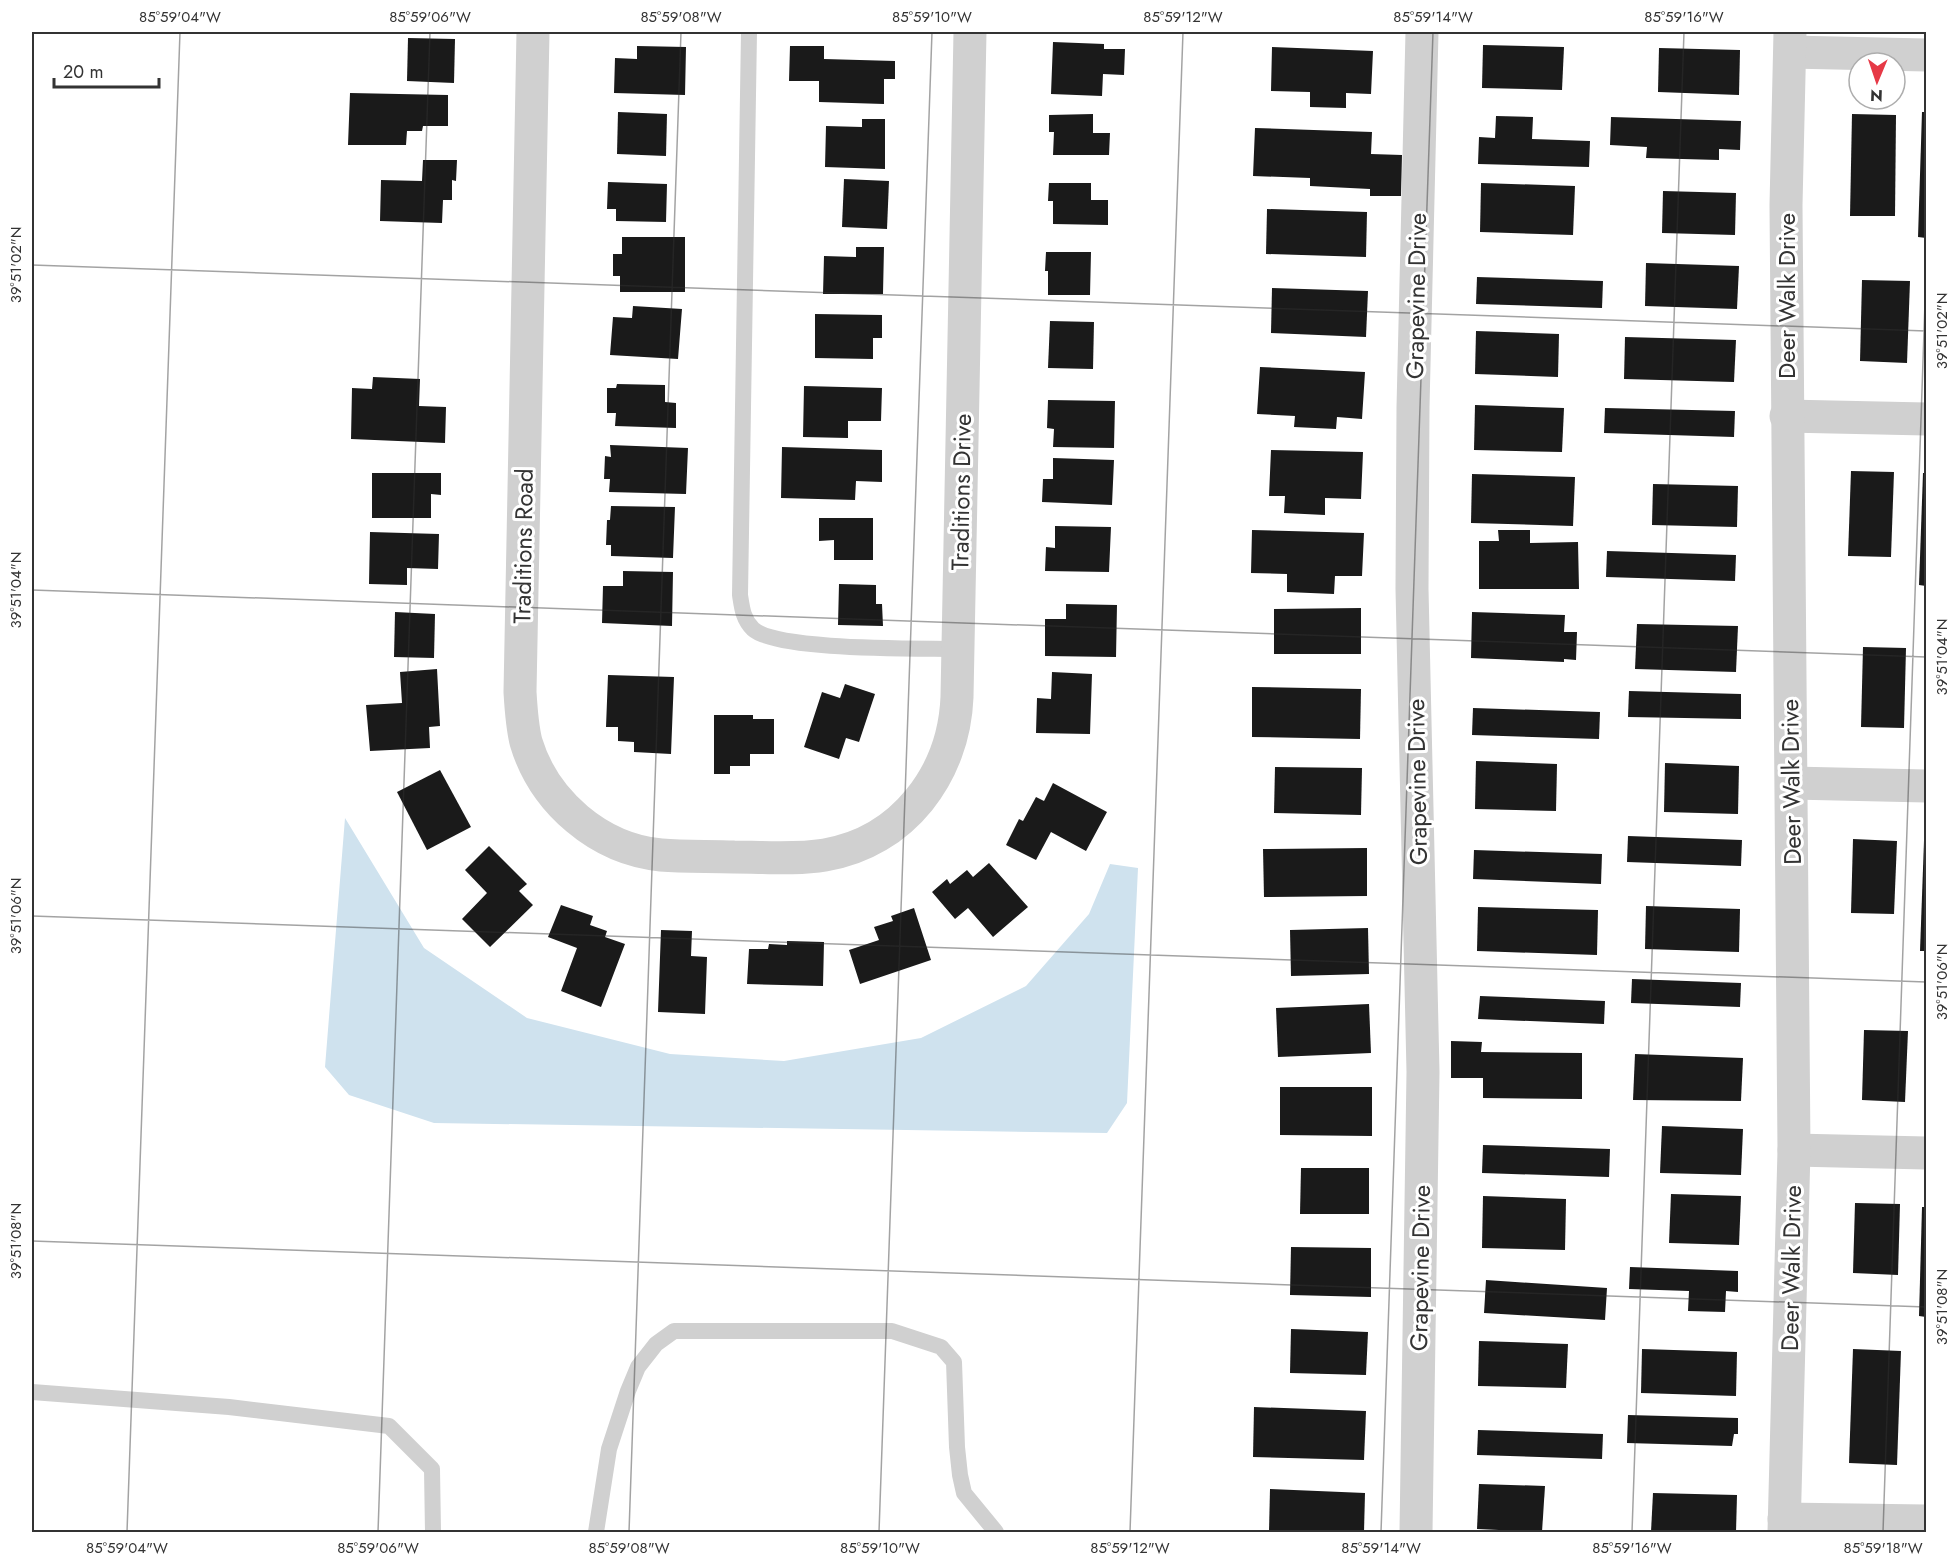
<svg xmlns="http://www.w3.org/2000/svg" width="1958" height="1564" viewBox="0 0 1958 1564" font-family="Jost,sans-serif">
	<rect width="100%" height="100%" fill="#fff"/>
	<polygon fill="#cfe2ee" points="345,818 424,948 527,1018 670,1054 784,1061 921,1038 1026,986 1089,914 1110,864 1138,868 1127,1103 1107,1133 434,1123 349,1095 325,1067"/>
	<g fill="#1a1a1a">
		<polygon points="408,38 455,39 454,83 407,81"/>
		<polygon points="1053,42 1104,44 1104,49 1125,49 1124,75 1103,74 1102,96 1051,94"/>
		<polygon points="1483,45 1564,47 1562,90 1482,88"/>
		<polygon points="637,46 686,47 685,95 614,93 615,58 637,59"/>
		<polygon points="790,46 824,46 824,59 895,61 895,79 884,79 884,104 819,102 819,81 789,81"/>
		<polygon points="1272,47 1373,51 1371,94 1346,93 1346,108 1310,107 1310,92 1271,91"/>
		<polygon points="1659,48 1740,50 1739,95 1658,92"/>
		<polygon points="350,93 448,95 448,126 423,126 422,131 407,131 406,145 348,145"/>
		<polygon points="618,112 667,114 666,156 617,154"/>
		<polygon points="1922,112 1926,112 1926,238 1918,237"/>
		<polygon points="1093,114 1093,133 1110,133 1109,155 1053,155 1054,132 1049,132 1049,115"/>
		<polygon points="1852,114 1896,115 1895,216 1850,216"/>
		<polygon points="1496,116 1533,117 1532,139 1590,141 1589,167 1478,164 1479,137 1495,138"/>
		<polygon points="1611,117 1741,121 1740,150 1719,149 1719,160 1646,158 1647,147 1610,145"/>
		<polygon points="862,119 885,119 885,169 825,167 826,126 862,127"/>
		<polygon points="1255,128 1372,132 1371,154 1402,155 1401,196 1370,196 1370,189 1310,186 1310,178 1253,176"/>
		<polygon points="423,160 457,160 456,181 452,180 452,200 443,200 442,223 380,221 381,180 422,181"/>
		<polygon points="844,179 889,181 887,229 842,227"/>
		<polygon points="608,182 667,184 666,222 616,221 616,209 607,209"/>
		<polygon points="1049,183 1091,183 1091,200 1108,200 1108,225 1053,224 1053,201 1048,201"/>
		<polygon points="1481,183 1575,186 1573,235 1480,232"/>
		<polygon points="1663,191 1736,193 1735,235 1662,233"/>
		<polygon points="1267,209 1367,212 1366,257 1266,254"/>
		<polygon points="622,237 685,237 685,292 620,292 620,276 613,276 613,254 622,254"/>
		<polygon points="856,247 884,247 883,294 823,294 824,256 856,257"/>
		<polygon points="1046,252 1091,252 1090,295 1048,295 1048,271 1045,271"/>
		<polygon points="1646,263 1739,266 1737,309 1645,306"/>
		<polygon points="1477,277 1603,281 1602,308 1476,304"/>
		<polygon points="1862,280 1910,281 1907,363 1860,361"/>
		<polygon points="1272,288 1368,291 1366,337 1271,333"/>
		<polygon points="633,306 682,309 678,359 610,355 613,317 632,318"/>
		<polygon points="815,314 882,315 882,338 873,338 873,359 815,358"/>
		<polygon points="1050,321 1094,322 1093,369 1048,368"/>
		<polygon points="1476,331 1559,334 1558,377 1475,374"/>
		<polygon points="1625,337 1736,340 1734,382 1624,379"/>
		<polygon points="1260,367 1365,372 1362,419 1337,417 1336,429 1294,427 1295,416 1257,414"/>
		<polygon points="373,377 420,379 419,406 446,407 445,443 351,439 352,388 372,389"/>
		<polygon points="617,384 665,385 665,402 676,403 676,428 615,426 616,413 607,413 607,388 616,388"/>
		<polygon points="804,386 882,388 881,421 848,421 848,438 803,437"/>
		<polygon points="1048,400 1115,401 1114,448 1053,447 1054,429 1047,428"/>
		<polygon points="1475,405 1564,408 1562,452 1474,450"/>
		<polygon points="1605,408 1735,411 1734,437 1604,433"/>
		<polygon points="610,445 688,448 686,494 609,492 610,479 604,479 605,456 611,457"/>
		<polygon points="782,447 882,450 882,482 856,481 855,500 781,498"/>
		<polygon points="1271,450 1363,452 1361,499 1325,498 1325,515 1284,513 1285,496 1269,496"/>
		<polygon points="1053,458 1114,460 1112,505 1042,502 1043,479 1053,479"/>
		<polygon points="1851,471 1894,472 1891,557 1848,556"/>
		<polygon points="372,473 441,473 441,495 431,494 431,518 372,518"/>
		<polygon points="1923,473 1926,473 1926,586 1919,585"/>
		<polygon points="1472,474 1575,477 1573,526 1471,523"/>
		<polygon points="1653,484 1738,486 1737,527 1652,525"/>
		<polygon points="611,506 675,507 673,558 611,556 611,545 606,545 607,520 610,520"/>
		<polygon points="819,518 873,518 873,560 834,560 834,540 819,541"/>
		<polygon points="1055,526 1111,527 1109,572 1045,571 1046,547 1055,548"/>
		<polygon points="1252,530 1364,533 1362,576 1335,576 1334,594 1287,592 1287,574 1251,573"/>
		<polygon points="1498,530 1530,530 1530,543 1578,542 1579,589 1479,589 1479,541 1499,541"/>
		<polygon points="370,532 439,534 438,569 407,568 407,585 369,584"/>
		<polygon points="1607,551 1736,555 1735,581 1606,577"/>
		<polygon points="623,571 673,572 672,626 602,623 603,586 623,586"/>
		<polygon points="839,584 876,585 876,604 882,604 883,626 838,625"/>
		<polygon points="1066,604 1117,605 1116,657 1045,656 1045,619 1066,619"/>
		<polygon points="1361,608 1361,654 1274,654 1274,609"/>
		<polygon points="395,612 435,614 434,658 394,657"/>
		<polygon points="1472,612 1565,615 1564,632 1577,632 1576,660 1564,659 1564,662 1471,658"/>
		<polygon points="1637,624 1738,626 1736,672 1635,669"/>
		<polygon points="1863,647 1906,648 1904,728 1861,727"/>
		<polygon points="437,669 440,726 429,727 430,748 370,751 366,705 402,703 400,672"/>
		<polygon points="1052,672 1092,674 1090,734 1036,733 1037,698 1051,699"/>
		<polygon points="608,675 674,677 671,754 634,752 634,742 618,741 618,727 606,727"/>
		<polygon points="845,684 875,694 859,742 846,738 839,759 804,747 822,692 840,698"/>
		<polygon points="1252,687 1361,689 1360,739 1252,737"/>
		<polygon points="1629,691 1741,694 1741,719 1628,717"/>
		<polygon points="1473,708 1600,712 1599,739 1472,735"/>
		<polygon points="714,715 753,715 753,719 774,719 774,754 750,754 750,766 730,766 730,774 714,774"/>
		<polygon points="1476,761 1557,764 1556,811 1475,809"/>
		<polygon points="1665,763 1739,766 1738,814 1664,812"/>
		<polygon points="1275,767 1362,768 1361,815 1274,813"/>
		<polygon points="440,770 471,827 427,850 397,792"/>
		<polygon points="1053,783 1107,812 1086,851 1051,832 1036,860 1006,845 1019,819 1023,821 1036,797 1044,801"/>
		<polygon points="1628,836 1742,840 1741,866 1627,862"/>
		<polygon points="1853,839 1897,841 1894,914 1851,913"/>
		<polygon points="1924,841 1926,841 1926,951 1920,951"/>
		<polygon points="489,846 527,884 519,891 533,905 490,947 462,919 487,893 465,870"/>
		<polygon points="1367,848 1367,896 1264,897 1263,849"/>
		<polygon points="1474,850 1602,854 1601,884 1473,879"/>
		<polygon points="989,863 1028,907 993,937 968,908 955,919 932,892 947,879 950,884 967,870 973,877"/>
		<polygon points="561,905 593,916 590,925 607,931 605,937 625,944 601,1007 561,991 577,948 548,937"/>
		<polygon points="1646,906 1740,909 1739,952 1645,949"/>
		<polygon points="1478,907 1598,910 1597,955 1477,951"/>
		<polygon points="914,908 931,960 860,984 849,950 879,940 874,927 893,921 891,916"/>
		<polygon points="1368,928 1369,974 1291,976 1290,930"/>
		<polygon points="661,930 692,931 691,956 707,957 705,1014 658,1012"/>
		<polygon points="787,941 824,942 823,986 747,984 749,949 768,949 769,944 787,945"/>
		<polygon points="1632,979 1741,983 1740,1007 1631,1003"/>
		<polygon points="1480,996 1605,1001 1604,1024 1478,1019"/>
		<polygon points="1369,1004 1371,1053 1278,1057 1276,1008"/>
		<polygon points="1864,1030 1908,1031 1905,1102 1862,1100"/>
		<polygon points="1451,1041 1482,1042 1481,1052 1582,1053 1582,1099 1483,1098 1483,1078 1451,1078"/>
		<polygon points="1635,1054 1743,1058 1741,1101 1633,1100"/>
		<polygon points="1280,1087 1372,1087 1372,1136 1280,1135"/>
		<polygon points="1662,1126 1743,1129 1741,1175 1660,1173"/>
		<polygon points="1483,1145 1610,1149 1609,1177 1482,1173"/>
		<polygon points="1301,1168 1369,1168 1369,1214 1300,1214"/>
		<polygon points="1671,1194 1741,1196 1739,1245 1669,1243"/>
		<polygon points="1483,1196 1566,1199 1565,1250 1482,1248"/>
		<polygon points="1855,1203 1900,1204 1898,1275 1853,1273"/>
		<polygon points="1922,1207 1926,1207 1926,1317 1919,1316"/>
		<polygon points="1291,1247 1371,1248 1371,1297 1290,1295"/>
		<polygon points="1630,1267 1738,1271 1738,1292 1726,1291 1725,1312 1688,1311 1689,1291 1629,1289"/>
		<polygon points="1486,1280 1607,1288 1605,1320 1484,1313"/>
		<polygon points="1291,1329 1368,1332 1366,1375 1290,1373"/>
		<polygon points="1479,1341 1568,1344 1566,1388 1478,1386"/>
		<polygon points="1642,1349 1737,1352 1736,1396 1641,1393"/>
		<polygon points="1853,1349 1901,1351 1897,1465 1849,1463"/>
		<polygon points="1254,1407 1366,1411 1364,1460 1253,1457"/>
		<polygon points="1628,1415 1738,1418 1738,1434 1734,1434 1732,1446 1627,1443"/>
		<polygon points="1478,1430 1603,1434 1602,1459 1477,1455"/>
		<polygon points="1479,1484 1545,1486 1542,1532 1477,1529"/>
		<polygon points="1270,1489 1365,1493 1364,1532 1269,1532"/>
		<polygon points="1653,1493 1737,1495 1736,1532 1651,1532"/>
	</g>
	<g fill="none" stroke-linecap="round" stroke-linejoin="round">
		<g stroke="#d0d0d0" stroke-width="16">
			<path d="M 749,32 L 740,595 C 742,608 743,619 753,629 C 777,651 920,648 958,649"/>
			<polyline points="32,1392 229,1407 389,1426 432,1469 433,1532"/>
			<polyline points="596,1532 609,1449 628,1391 638,1367 656,1344 674,1331 892,1331 941,1347 954,1362 957,1447 960,1475 964,1493 996,1532"/>
		</g>
		<g stroke="#d0d0d0" stroke-width="33">
			<path d="M 533,32 L 520,692 C 521,709 522,726 526,742 C 544,802 599,849 661,855 C 685,857 710,856 734,857 C 765,857 795,860 825,855 C 903,842 954,774 957,697 L 970,32"/>
			<polyline points="1790,52 1926,55"/>
			<polyline points="1786,416 1926,419"/>
			<polyline points="1792,783 1926,786"/>
			<polyline points="1794,1150 1926,1153"/>
			<polyline points="1784,1519 1926,1521"/>
			<polyline points="1416,1532 1423,1072 1412,589 1413,407 1422,32"/>
			<polyline points="1784,1532 1794,1150 1786,205 1790,32"/>
		</g>
	</g>
	<path fill="none" stroke="#333" stroke-width="1.5" stroke-opacity="0.45" d="M 32,265 L 1926,331M 32,590 L 1926,657M 32,916 L 1926,982M 32,1241 L 1926,1307M 127,1532 L 180,32M 378,1532 L 430,32M 629,1532 L 681,32M 879,1532 L 932,32M 1130,1532 L 1183,32M 1381,1532 L 1433,32M 1632,1532 L 1684,32M 1883,1532 L 1926,273"/>
	<g text-anchor="middle" dominant-baseline="central" stroke-width="6" stroke-linejoin="round" paint-order="stroke">
		<g font-size="24" fill="#333" stroke="#fff">
			<text transform="translate(1416 296) rotate(-89)">Grapevine Drive</text>
			<text transform="translate(1786 296) rotate(-90)">Deer Walk Drive</text>
			<text transform="translate(961 492) rotate(-89)">Traditions Drive</text>
			<text transform="translate(523 546) rotate(-89)">Traditions Road</text>
			<text transform="translate(1417 782) rotate(-91)">Grapevine Drive</text>
			<text transform="translate(1791 782) rotate(-91)">Deer Walk Drive</text>
			<text transform="translate(1420 1268) rotate(-89)">Grapevine Drive</text>
			<text transform="translate(1791 1268) rotate(-89)">Deer Walk Drive</text>
		</g>
	</g>
	<rect width="1958" height="1564" fill="none" stroke="#ffffff" stroke-width="66"/>
	<g transform="translate(1877 81) rotate(182)"><circle r="28" fill="#ffffff" stroke="#adadad" stroke-width="1.5"/>
	<path d="M0-4.5L10 22L0 15L-10 22Z" fill="#e63946"/>
	<text y="-9" font-size="16" font-weight="bold" text-anchor="middle" fill="#333333">N</text>
	</g>
	<path d="M54 78v9h105v-9" fill="none" stroke="#333333" stroke-width="3"/>
	<text x="63" y="78" font-size="18" fill="#333333" stroke="#ffffff" stroke-width="4.5" paint-order="stroke">20 m</text>
	<rect x="33" y="33" width="1892" height="1498" fill="none" stroke="#333" stroke-width="2"/>
	<g font-size="15" text-anchor="middle" fill="#333">
		<text x="180" y="22">85°59'04"W</text>
		<text x="430" y="22">85°59'06"W</text>
		<text x="681" y="22">85°59'08"W</text>
		<text x="932" y="22">85°59'10"W</text>
		<text x="1183" y="22">85°59'12"W</text>
		<text x="1433" y="22">85°59'14"W</text>
		<text x="1684" y="22">85°59'16"W</text>
		<text transform="translate(16 265) rotate(-90)" y="5">39°51'02"N</text>
		<text transform="translate(1942 331) rotate(-90)" y="5">39°51'02"N</text>
		<text transform="translate(16 590) rotate(-90)" y="5">39°51'04"N</text>
		<text transform="translate(1942 657) rotate(-90)" y="5">39°51'04"N</text>
		<text transform="translate(16 916) rotate(-90)" y="5">39°51'06"N</text>
		<text transform="translate(1942 982) rotate(-90)" y="5">39°51'06"N</text>
		<text transform="translate(16 1241) rotate(-90)" y="5">39°51'08"N</text>
		<text transform="translate(1942 1307) rotate(-90)" y="5">39°51'08"N</text>
		<text x="127" y="1553">85°59'04"W</text>
		<text x="378" y="1553">85°59'06"W</text>
		<text x="629" y="1553">85°59'08"W</text>
		<text x="880" y="1553">85°59'10"W</text>
		<text x="1130" y="1553">85°59'12"W</text>
		<text x="1381" y="1553">85°59'14"W</text>
		<text x="1632" y="1553">85°59'16"W</text>
		<text x="1883" y="1553">85°59'18"W</text>
	</g>
</svg>
